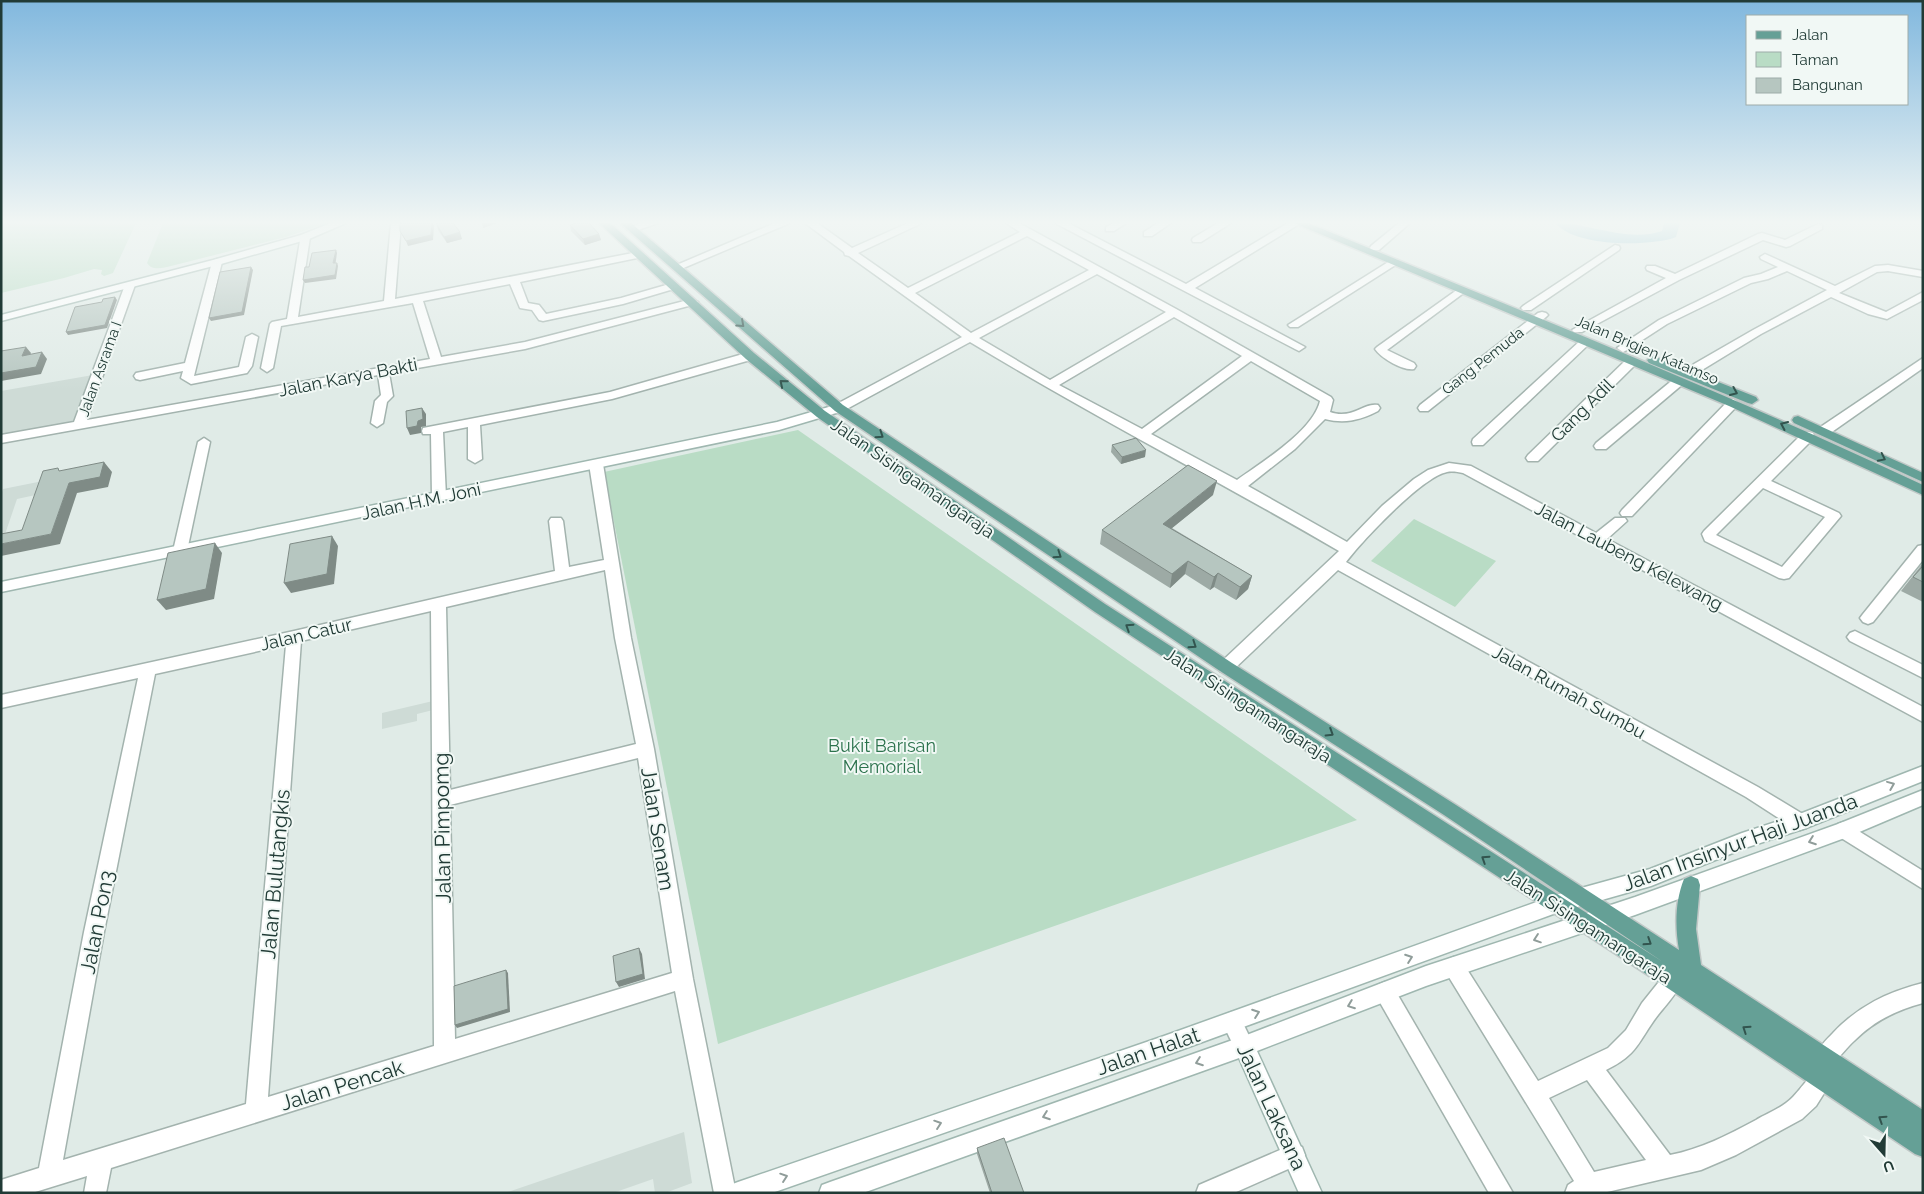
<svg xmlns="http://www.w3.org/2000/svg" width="1924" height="1194" viewBox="0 0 1924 1194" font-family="Raleway,sans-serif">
	<rect width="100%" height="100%" fill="#e0ebe7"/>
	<g fill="#cedbd6">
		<polygon points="93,375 76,423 1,437 1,391"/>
		<polygon points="48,480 45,493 17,499 1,546 1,495 3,489"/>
		<polygon points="433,701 433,710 417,714 417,721 382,729 382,713"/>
		<polygon points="684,1132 692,1183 665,1193 655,1193 653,1179 613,1193 505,1193"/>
	</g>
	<g fill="#b9dcc5">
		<polygon points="1,223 136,223 113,273 104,276 101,274 102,270 94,269 64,278 1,293"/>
		<path d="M 163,223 L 327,223 L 286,237 L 171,266 C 163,268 152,271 147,263 Z"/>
		<polygon points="798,430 1357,820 718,1044 604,472"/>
		<polygon points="1414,519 1496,561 1455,607 1371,561"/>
	</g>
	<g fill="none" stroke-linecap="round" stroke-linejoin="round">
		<path fill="#88bfd0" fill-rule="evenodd" d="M 1556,223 C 1591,223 1627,243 1662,231 L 1664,223 L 1680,223 L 1676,237 C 1651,247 1573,247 1556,223 Z"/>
		<defs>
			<g id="street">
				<polygon points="391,223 401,223 395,299 638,252 643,255 642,257 520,282 528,303 539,305 546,314 621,298 673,283 678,286 677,288 623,304 543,321 539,320 532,310 520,308 510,284 423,301 441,357 525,342 692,299 698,302 696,304 525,349 389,373 393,396 387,402 383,423 377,427 371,423 375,401 381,395 378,375 1,443 1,435 74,422 125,285 130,282 135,285 87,420 430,359 413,303 281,326 273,368 267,372 261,368 270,324 272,322 287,319 301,235 309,235 310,237 298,317 384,301"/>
				<polygon points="641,223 658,223 632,232 627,229"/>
				<polygon points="775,223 790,223 681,269 677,270 672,267"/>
				<path d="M 805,223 L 817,223 L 852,248 L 908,223 L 922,223 L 858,253 L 908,288 L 1020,232 L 1006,223 L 1019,223 L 1178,310 L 1331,397 L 1333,400 L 1330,412 C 1352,420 1364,402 1378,405 L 1380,408 L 1378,411 C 1361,420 1345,424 1325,419 L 1295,449 L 1248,486 L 1347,542 L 1382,506 L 1414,479 L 1428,470 L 1449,463 L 1471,466 L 1596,533 L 1615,518 L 1625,518 L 1627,521 L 1607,539 L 1923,707 L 1923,722 L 1463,473 C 1458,472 1452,471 1447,472 C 1422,477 1363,540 1346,562 L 1758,787 L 1806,816 L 1809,822 L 1806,828 L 1800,830 L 1794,828 L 1746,797 L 1338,570 L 1232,671 L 1226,673 L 1220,671 L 1218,667 L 1220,663 L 1339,551 C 1217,480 1091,415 970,342 L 843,411 L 835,411 L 833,408 L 835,405 L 962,337 L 849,256 L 845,255 L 844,252 ZM 1027,236 L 1089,270 L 971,333 L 915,293 ZM 1097,274 L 1166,312 L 1050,380 L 979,338 ZM 1174,317 L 1242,356 L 1142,429 L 1059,385 ZM 1251,361 L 1320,401 C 1313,431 1262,462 1237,480 L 1151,434 Z"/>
				<polygon points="1055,223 1068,223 1186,284 1288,223 1301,223 1195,288 1305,347 1299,351 1295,349"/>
				<polygon points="1113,223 1126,223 1114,231 1106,231 1106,227"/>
				<polygon points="1158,223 1171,223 1152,236 1144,236 1144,232"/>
				<polygon points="1218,223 1231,223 1201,242 1193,242 1192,240 1193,238"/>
				<polygon points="1399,223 1410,223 1379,250 1371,250 1370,248 1371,246"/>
				<polygon points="1818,224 1822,225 1822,229 1790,246 1786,247 1763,240 1679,280 1582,332 1574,332 1572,330 1666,278 1647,270 1646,268 1647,266 1655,266 1675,274 1758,234 1762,233 1785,240"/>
				<polygon points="1615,245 1619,246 1620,248 1619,250 1531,310 1523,310 1521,308 1523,306"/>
				<polygon points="1765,254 1835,286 1875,266 1888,265 1923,271 1923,277 1888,271 1877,272 1839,293 1886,312 1923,292 1923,300 1887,319 1868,314 1831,297 1761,334 1702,370 1694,377 1686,377 1684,374 1694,364 1753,330 1827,290 1787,271 1768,279 1751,283 1667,324 1627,350 1623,352 1617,348 1659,320 1744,278 1761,274 1778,267 1761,259 1760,257"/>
				<polygon points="217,259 222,262 194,376 239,367 246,337 252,334 258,337 252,366 247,373 191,384 181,378 183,371 140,380 136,379 134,376 136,373 185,363 212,262"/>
				<polygon points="1393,259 1397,260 1398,262 1397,264 1298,327 1290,327 1288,325"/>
				<path d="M 1461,287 L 1466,290 L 1465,292 L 1387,350 L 1414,363 L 1416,366 L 1414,369 C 1403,371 1381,358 1375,349 L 1377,347 Z"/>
				<polygon points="1542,312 1546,313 1548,315 1546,317 1428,411 1420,411 1418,408 1420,405 1538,313"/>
				<polygon points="1585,339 1589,340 1591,342 1589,344 1483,445 1473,445 1472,442 1473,439 1581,340"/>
				<polygon points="750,352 756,356 754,359 612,399 480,425 482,459 475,463 468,459 468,427 443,432 446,497 444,500 434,500 432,497 431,434 423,434 422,431 423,428 610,392"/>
				<polygon points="1632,357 1638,361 1636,364 1538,461 1528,461 1526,458 1528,455 1628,358"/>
				<polygon points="1923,358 1923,368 1829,434 1819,434 1818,431 1819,428"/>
				<polygon points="1679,377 1685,381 1683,384 1606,449 1596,449 1594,446 1596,443 1675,378"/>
				<polygon points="1733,399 1739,403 1737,406 1632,516 1622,516 1620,513 1622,510 1729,400"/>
				<path d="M 1808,432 L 1813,433 L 1814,436 L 1813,439 L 1771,481 L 1839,513 L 1841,516 L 1789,578 L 1784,579 L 1779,578 L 1705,541 L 1702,534 L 1704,531 L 1803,433 ZM 1763,488 L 1825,517 L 1782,567 L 1716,535 Z"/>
				<polygon points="204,438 210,442 187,551 185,555 175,555 173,551 198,442"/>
				<path d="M 596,460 L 603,464 L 631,638 L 654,749 L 693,979 L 736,1193 L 714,1193 L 675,991 L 111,1168 L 106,1193 L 84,1193 L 87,1176 L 32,1193 L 1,1193 L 1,1180 L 39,1168 L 84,932 L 138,678 L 1,708 L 1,695 L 294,631 L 555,571 L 549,521 L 551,518 L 561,518 L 563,521 L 569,567 L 604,560 L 589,464 ZM 605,570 L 615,638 L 636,744 L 450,790 L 446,607 ZM 431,611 L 434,1046 L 268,1097 L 301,641 ZM 286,645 L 246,1104 L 63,1160 L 104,932 L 155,674 ZM 638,758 L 672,973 L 455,1039 L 450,805 Z"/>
				<polygon points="1923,545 1923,560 1873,622 1868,624 1863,622 1860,618 1863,614 1918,546"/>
				<polygon points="1855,631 1923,665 1923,678 1850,641 1847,637 1850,633"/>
				<polygon points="1844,822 1923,871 1923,889 1838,836 1835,830 1838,824"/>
				<path d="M 1454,957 L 1461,960 L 1538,1081 L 1608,1048 L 1626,1030 L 1642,1003 L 1666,973 L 1673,970 L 1680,973 L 1683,980 C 1677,993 1667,1004 1658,1015 C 1638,1041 1639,1054 1606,1070 L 1670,1155 C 1701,1149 1728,1135 1756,1120 C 1766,1114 1777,1110 1786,1103 C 1800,1093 1807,1075 1822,1068 L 1830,1071 L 1833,1079 L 1816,1106 L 1802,1119 L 1736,1155 L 1701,1170 L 1603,1193 L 1565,1193 L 1568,1185 L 1574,1181 L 1447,974 L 1444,967 L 1447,960 ZM 1587,1080 L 1646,1160 L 1594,1172 L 1549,1098 Z"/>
				<polygon points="1385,982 1392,985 1513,1193 1489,1193 1378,999 1375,992 1378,985"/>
				<path d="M 1923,983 L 1923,1003 C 1896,1010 1874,1021 1854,1041 C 1844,1050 1837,1062 1825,1068 L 1818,1064 L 1814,1057 C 1819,1047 1826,1040 1833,1033 C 1858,1006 1888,992 1923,983 Z"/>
				<polygon points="1232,1012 1239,1015 1254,1046 1251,1053 1244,1056 1237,1053 1222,1022 1225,1015"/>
				<polygon points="1294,1144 1302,1147 1305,1155 1302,1163 1234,1193 1196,1193 1199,1185"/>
			</g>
			<g id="secondary">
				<polygon points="331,223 346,223 309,239 221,264 1,321 1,315 213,260 301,235"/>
				<polygon points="839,404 845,408 843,411 779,430 1,592 1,582 777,422"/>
				<polygon points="1923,766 1923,781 1806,828 1745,848 1651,886 1556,913 1164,1056 772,1193 727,1193 730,1185 738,1182 1164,1036 1556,895 1650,869 1742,833 1797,815"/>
				<polygon points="1923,790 1923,805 1850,836 1635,915 1426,986 1257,1051 1322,1193 1299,1193 1239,1058 863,1193 819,1193 822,1185 830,1182 1244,1036 1426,966 1635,897 1838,824"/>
			</g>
			<g id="primary">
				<path d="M 599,223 L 610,223 L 754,353 L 825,411 L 1105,604 L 1663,962 L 1444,815 L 1220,671 L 835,411 L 620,223 L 631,223 L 843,405 L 1232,663 L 1456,805 L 1679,950 C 1675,927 1675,901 1684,879 L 1691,876 L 1698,879 L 1700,885 L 1696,929 L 1701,965 L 1923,1110 L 1923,1157 L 1915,1154 L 1666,987 L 1095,612 L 817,417 L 746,359 Z"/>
				<path d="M 1294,223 L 1308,223 C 1514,308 1721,390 1923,485 L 1923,495 L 1729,406 Z"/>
				<polygon points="1653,356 1756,397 1758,400 1752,404 1748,403 1649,363 1647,360"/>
				<polygon points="1798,416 1923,473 1923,482 1794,423 1792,420 1794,417"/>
			</g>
		</defs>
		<use href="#street" stroke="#a3b3ae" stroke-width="3"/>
		<use href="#secondary" stroke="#9fb7b0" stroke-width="3"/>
		<use href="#primary" stroke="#c1c8c7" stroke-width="3"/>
		<use href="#street" fill="#fff" fill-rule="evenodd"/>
		<use href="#secondary" fill="#fff" fill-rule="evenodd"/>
		<use href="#primary" fill="#65a096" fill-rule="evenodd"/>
	</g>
	<g fill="#9daaa5">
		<polygon points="436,223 462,239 447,243 438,230"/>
		<polygon points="570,225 599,234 601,240 585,245 571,231"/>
		<polygon points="1112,445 1145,457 1121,464 1111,452"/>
		<polygon points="1213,495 1172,528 1252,576 1248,589 1236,600 1214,587 1210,590 1185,574 1170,588 1100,544 1102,530"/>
		<polygon points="1923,563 1923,602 1901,591"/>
		<polygon points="977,1148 1024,1193 990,1193 977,1154"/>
	</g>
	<g fill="#7f8b86">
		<polygon points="432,223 433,223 434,226 433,240 408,246 406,241"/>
		<polygon points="482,223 498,223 483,228"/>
		<polygon points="460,232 462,239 447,243 444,237"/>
		<polygon points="599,234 601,240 585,245 583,239"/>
		<polygon points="336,250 337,253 335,267 333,263"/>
		<polygon points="337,263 338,266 336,279 305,283 303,280"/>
		<polygon points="251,267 253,270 244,315 211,321 209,318"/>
		<polygon points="115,297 117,300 107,328 68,335 66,332"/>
		<polygon points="26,347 31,353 27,362 22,356"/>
		<polygon points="42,352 47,359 41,374 1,381 1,373"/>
		<polygon points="422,408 426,414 426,426 421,427 421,433 410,435 407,428 418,421"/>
		<polygon points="1146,450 1145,457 1121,464 1122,457"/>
		<polygon points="104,462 112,472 108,487 77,493 60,544 1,556 1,544 51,534 69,483"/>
		<polygon points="1217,481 1213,495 1161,537 1163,524"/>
		<polygon points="332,536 338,546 334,584 291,593 284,583"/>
		<polygon points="215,543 222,553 214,599 166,610 157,600"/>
		<polygon points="1188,561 1185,574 1170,588 1172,574"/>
		<polygon points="1218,573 1214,587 1210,590 1214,577"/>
		<polygon points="1252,576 1248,589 1236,600 1240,587"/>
		<polygon points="639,948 642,954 645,979 619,987 616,982"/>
		<polygon points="506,970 508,973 510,1012 457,1028 455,1025"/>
	</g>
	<g fill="#b6c6c0" stroke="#7f8b86">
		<polygon points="400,223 432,223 431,235 406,241 400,231"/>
		<polygon points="436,223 453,223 460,232 444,237"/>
		<polygon points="575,223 589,223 599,234 583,239 570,225"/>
		<polygon points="336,250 333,263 337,263 335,275 303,280 305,267 309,267 312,253"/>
		<polygon points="251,267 242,312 209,318 220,272"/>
		<polygon points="115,297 105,325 66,332 75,307 102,302 103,299"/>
		<polygon points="26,347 22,356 42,352 36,367 1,373 1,351"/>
		<polygon points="422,408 423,419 418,421 417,426 407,428 406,411"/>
		<polygon points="1136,438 1146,450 1122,457 1112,445"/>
		<polygon points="104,462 100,477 69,483 51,534 1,544 1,534 22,530 43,471 58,468 59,471"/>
		<polygon points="1188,465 1217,481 1163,524 1252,576 1240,587 1218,573 1214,577 1188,561 1172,574 1102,530"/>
		<polygon points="332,536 327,574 284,583 290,544"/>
		<polygon points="215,543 206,589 157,600 168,553"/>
		<polygon points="1923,566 1923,582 1913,577"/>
		<polygon points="639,948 643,974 616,982 613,956"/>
		<polygon points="506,970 508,1009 455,1025 454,986"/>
		<polygon points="1004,1138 1024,1193 992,1193 977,1148"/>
	</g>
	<defs><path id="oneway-chevron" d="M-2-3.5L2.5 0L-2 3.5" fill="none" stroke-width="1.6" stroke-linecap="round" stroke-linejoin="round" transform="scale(1.25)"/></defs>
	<g stroke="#32544e">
		<use href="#oneway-chevron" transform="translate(741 324) rotate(42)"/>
		<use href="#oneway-chevron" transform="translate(783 383) rotate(-140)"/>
		<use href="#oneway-chevron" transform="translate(1734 392) rotate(23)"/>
		<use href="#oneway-chevron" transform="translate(1784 425) rotate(-156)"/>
		<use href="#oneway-chevron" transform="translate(880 435) rotate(34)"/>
		<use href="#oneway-chevron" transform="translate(1882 458) rotate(26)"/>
		<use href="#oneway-chevron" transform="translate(1058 555) rotate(34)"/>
		<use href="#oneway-chevron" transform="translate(1129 627) rotate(-147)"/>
		<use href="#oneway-chevron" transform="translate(1193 645) rotate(34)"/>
		<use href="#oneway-chevron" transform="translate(1330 733) rotate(32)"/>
		<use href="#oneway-chevron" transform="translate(1485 859) rotate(-147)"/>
		<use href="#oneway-chevron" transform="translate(1648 942) rotate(33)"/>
		<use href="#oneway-chevron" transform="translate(1746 1029) rotate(-146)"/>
		<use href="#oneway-chevron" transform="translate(1882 1119) rotate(-147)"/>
	</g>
	<g stroke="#909d9a">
		<use href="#oneway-chevron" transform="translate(1891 785) rotate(-22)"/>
		<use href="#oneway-chevron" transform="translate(1812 841) rotate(160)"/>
		<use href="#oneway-chevron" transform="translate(1537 939) rotate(161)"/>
		<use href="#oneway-chevron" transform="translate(1409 958) rotate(-20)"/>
		<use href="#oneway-chevron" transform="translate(1351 1005) rotate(159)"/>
		<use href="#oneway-chevron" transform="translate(1256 1013) rotate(-20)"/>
		<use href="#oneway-chevron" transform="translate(1199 1062) rotate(160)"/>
		<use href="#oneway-chevron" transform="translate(1046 1116) rotate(160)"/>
		<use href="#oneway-chevron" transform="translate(938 1124) rotate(-19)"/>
		<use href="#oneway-chevron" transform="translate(784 1177) rotate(-19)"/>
	</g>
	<linearGradient id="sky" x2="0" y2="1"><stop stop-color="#81b8de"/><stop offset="0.57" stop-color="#f1f6f4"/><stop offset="1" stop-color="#f1f6f4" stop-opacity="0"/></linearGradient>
	<rect width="1924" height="390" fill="url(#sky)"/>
	<g text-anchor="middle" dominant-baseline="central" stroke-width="4" stroke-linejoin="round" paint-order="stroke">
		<g font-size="15" fill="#213b36" stroke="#f1f8f5">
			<text transform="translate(1647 350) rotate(23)">Jalan Brigjen Katamso</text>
			<text transform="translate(1483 361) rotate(-38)">Gang Pemuda</text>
			<text transform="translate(100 369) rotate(-70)">Jalan Asrama I</text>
		</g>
		<g font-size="18" fill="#213b36" stroke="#f1f8f5">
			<text transform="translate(348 377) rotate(-11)">Jalan Karya Bakti</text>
			<text transform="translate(1582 410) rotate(-45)">Gang Adil</text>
			<text transform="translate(913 478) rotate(35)">Jalan Sisingamangaraja</text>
			<text transform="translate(421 501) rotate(-12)">Jalan H.M. Joni</text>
			<text transform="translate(1629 556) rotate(28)">Jalan Laubeng Kelewang</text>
			<text transform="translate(306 634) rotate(-13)">Jalan Catur</text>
			<text transform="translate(1569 692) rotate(29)">Jalan Rumah Sumbu</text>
			<text transform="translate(1248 705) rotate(33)">Jalan Sisingamangaraja</text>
			<text transform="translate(1588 926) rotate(33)">Jalan Sisingamangaraja</text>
		</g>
		<g font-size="18" fill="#2b724c" stroke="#f1f8f5">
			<text x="882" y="745">Bukit Barisan<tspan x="882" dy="21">Memorial</tspan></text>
		</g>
		<g font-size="21" fill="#213b36" stroke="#f1f8f5">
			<text transform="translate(442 828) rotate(-91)">Jalan Pimpomg</text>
			<text transform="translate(658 829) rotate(81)">Jalan Senam</text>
			<text transform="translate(1740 842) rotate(-20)">Jalan Insinyur Haji Juanda</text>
			<text transform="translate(275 874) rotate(-85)">Jalan Bulutangkis</text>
			<text transform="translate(97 922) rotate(-79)">Jalan Pon3</text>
			<text transform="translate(1148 1051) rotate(-19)">Jalan Halat</text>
			<text transform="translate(342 1085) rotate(-17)">Jalan Pencak</text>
			<text transform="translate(1272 1107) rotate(65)">Jalan Laksana</text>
		</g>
	</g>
	<rect width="1924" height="1194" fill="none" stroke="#213b36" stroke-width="5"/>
	<rect x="1746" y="15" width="162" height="90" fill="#f1f8f5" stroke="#9eaca9"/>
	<rect x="1756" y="31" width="25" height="8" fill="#65a096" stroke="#9eaca9"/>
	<text x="1792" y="40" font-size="15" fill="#213b36">Jalan</text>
	<rect x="1756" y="52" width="25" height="15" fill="#b9dcc5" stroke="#9eaca9"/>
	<text x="1792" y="65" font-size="15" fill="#213b36">Taman</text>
	<rect x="1756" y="78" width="25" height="15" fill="#b6c6c0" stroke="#9eaca9"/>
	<text x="1792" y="90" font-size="15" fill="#213b36">Bangunan</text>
	<g transform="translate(1884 1154) rotate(160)" stroke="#f1f8f5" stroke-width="4" paint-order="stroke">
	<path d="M0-4L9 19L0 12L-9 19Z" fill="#213b36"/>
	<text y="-8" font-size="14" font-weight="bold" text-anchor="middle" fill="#213b36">U</text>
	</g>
</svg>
